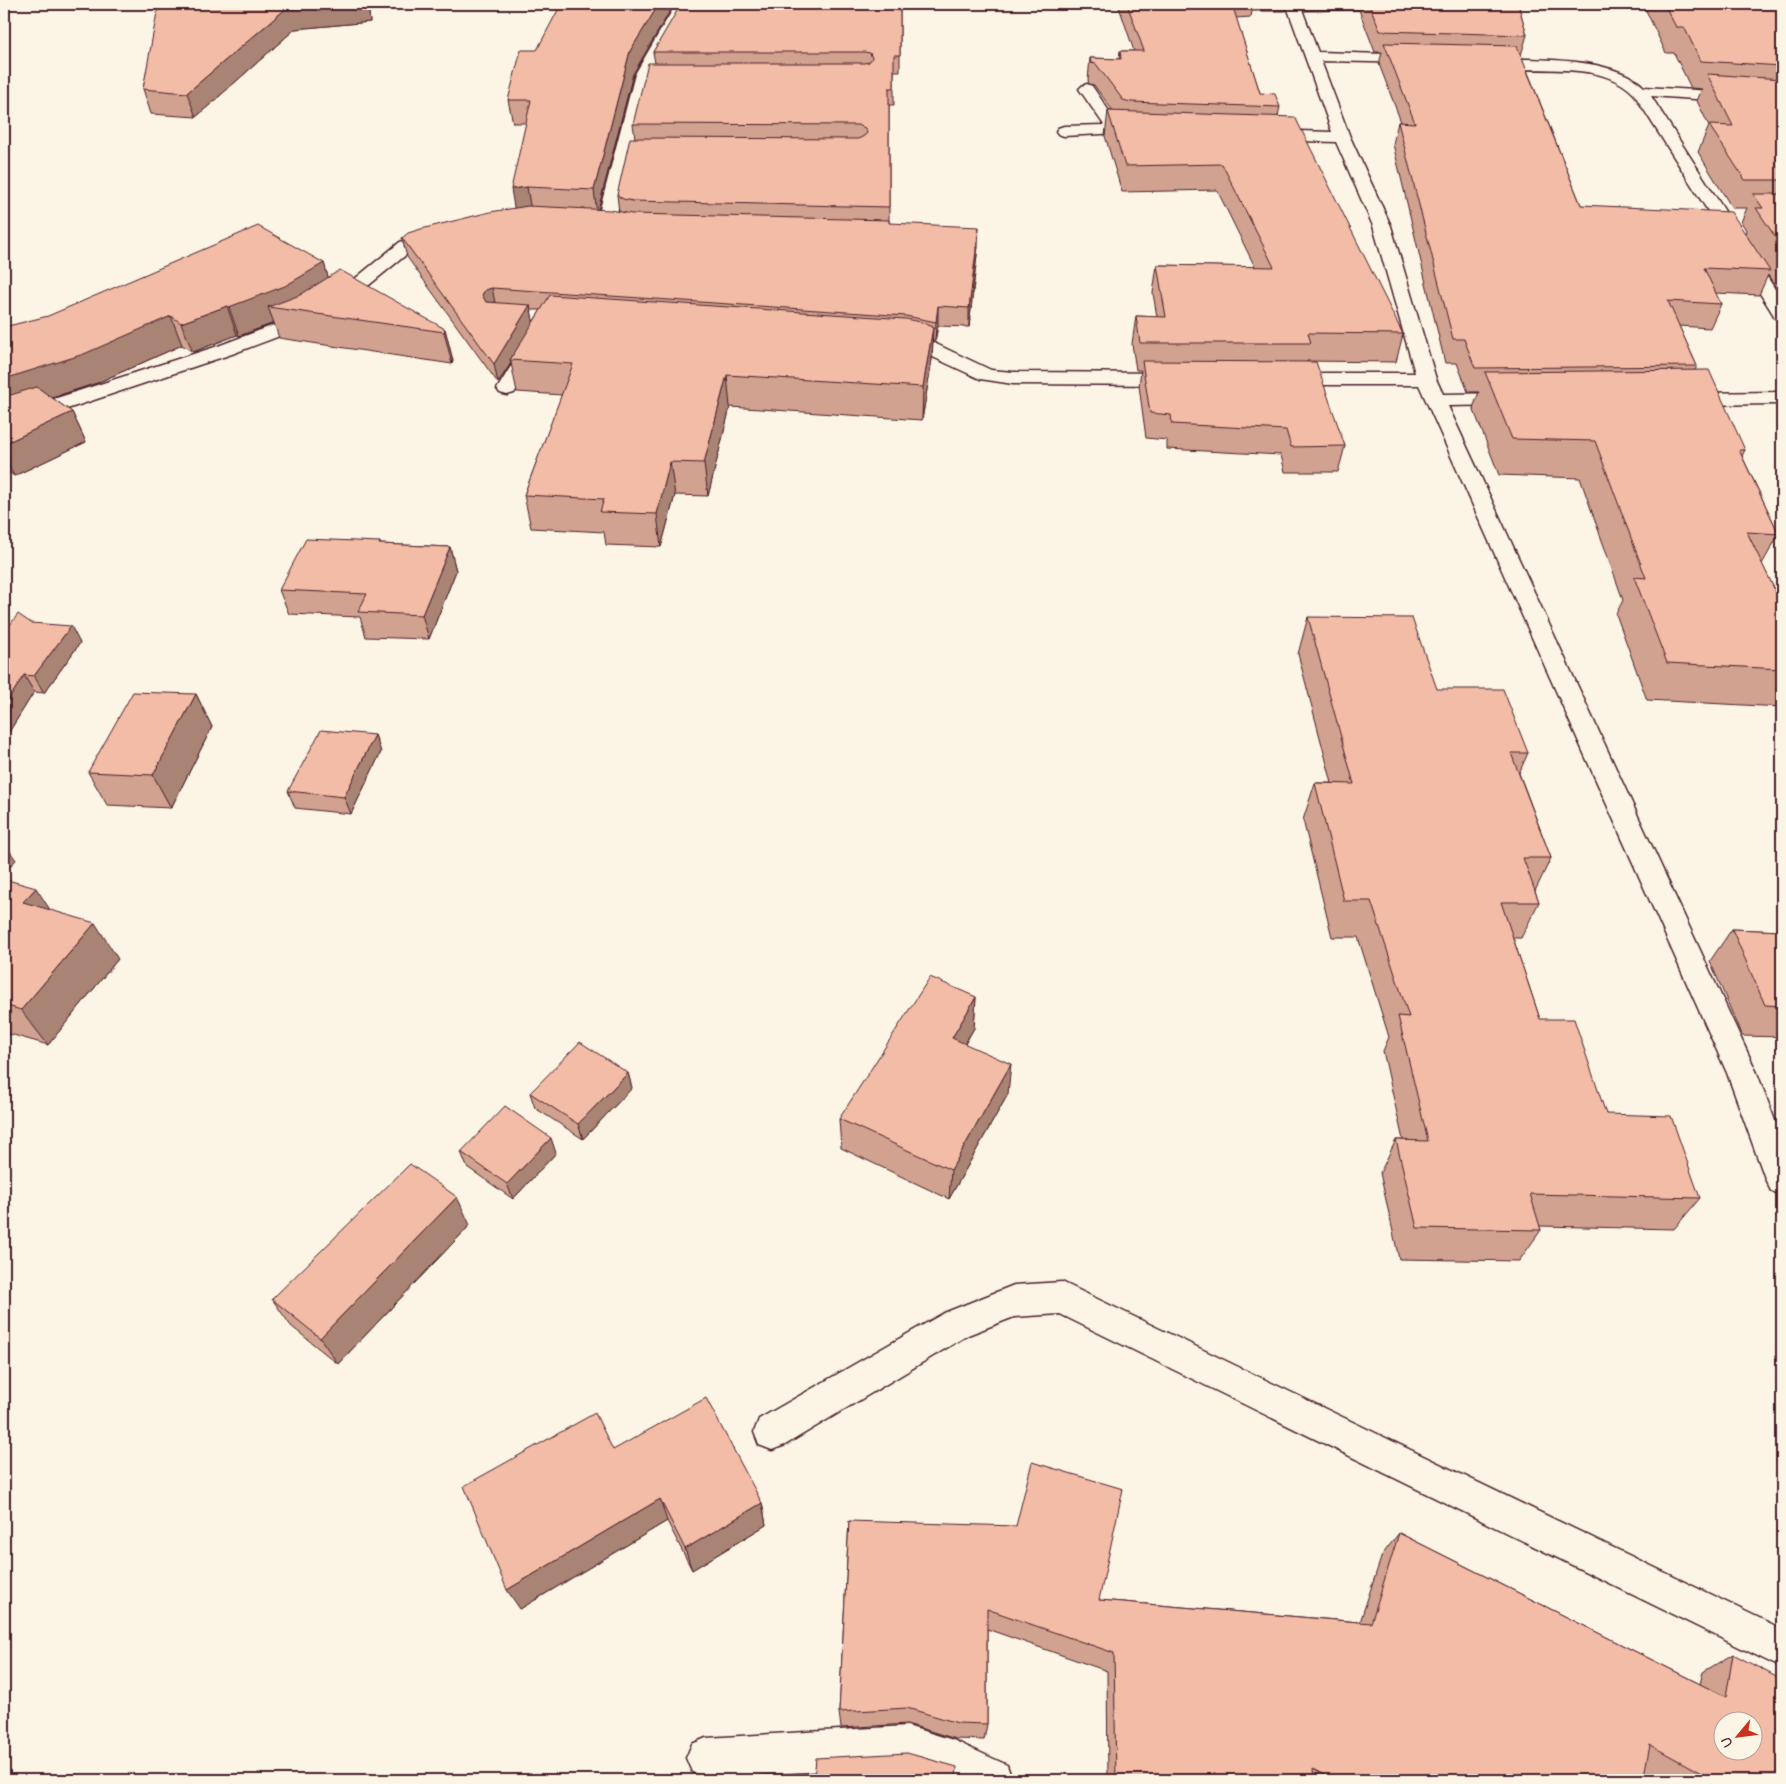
<svg xmlns="http://www.w3.org/2000/svg" width="1786" height="1784" viewBox="0 0 1786 1784" font-family="'Comic Neue',sans-serif">
	<rect width="100%" height="100%" fill="#fcf5e5"/>
	<filter id="ink" filterUnits="userSpaceOnUse"><feTurbulence type="fractalNoise" baseFrequency=".02" numOctaves="2"/><feDisplacementMap in="SourceGraphic" scale="10" xChannelSelector="R" yChannelSelector="G"/><feConvolveMatrix kernelMatrix="1 2 1 2 8 2 1 2 1" color-interpolation-filters="sRGB"/></filter>
	<g filter="url(#ink)">
		<g fill="none" stroke-linecap="round" stroke-linejoin="round">
			<defs>
				<g id="minor">
					<polygon points="676,4 690,4 649,74 617,213 621,218 643,222 646,226 643,230 637,231 609,226 599,213 635,74"/>
					<polygon points="1286,4 1300,4 1318,52 1418,55 1423,56 1425,59 1423,62 1418,63 1321,61 1350,137 1391,226 1436,379 1443,394 1513,393 1520,395 1523,399 1520,403 1513,405 1448,406 1757,1073 1782,1139 1782,1195 1771,1191 1766,1181 1727,1073 1419,385 1285,385 1278,383 1275,379 1278,375 1285,373 1415,373 1373,226 1336,142 1266,140 1260,138 1258,135 1260,132 1266,130 1332,132"/>
					<path d="M 1486,58 C 1530,60 1612,55 1644,87 L 1782,95 L 1782,105 L 1651,96 L 1782,300 L 1782,320 L 1775,318 L 1773,314 L 1634,94 C 1597,56 1528,77 1481,65 L 1479,62 L 1481,59 Z"/>
					<polygon points="1087,84 1092,86 1109,111 1119,121 1130,126 1147,129 1149,132 1147,135 1141,137 1120,133 1064,136 1058,134 1056,131 1058,128 1064,126 1104,125 1079,89 1082,86"/>
					<polygon points="438,229 444,230 447,234 444,238 412,250 363,290 309,325 232,354 4,430 4,415 218,346 295,317 351,282 400,242"/>
					<polygon points="897,337 934,343 991,370 1013,372 1177,373 1184,375 1187,379 1184,383 1177,385 1013,384 980,379 922,352 890,347 887,343 890,339"/>
					<polygon points="533,340 540,342 543,346 517,389 514,393 507,395 500,393 497,389 523,346 526,342"/>
					<polygon points="1782,392 1782,404 1684,405 1677,403 1674,399 1677,395 1684,393"/>
					<polygon points="1062,1282 1782,1629 1782,1668 1060,1314 1014,1317 968,1335 785,1445 772,1450 759,1445 754,1432 759,1419 944,1313 1014,1285"/>
					<polygon points="907,1726 953,1740 1007,1765 1012,1780 950,1780 907,1766 706,1778 692,1772 686,1758 692,1744 706,1738"/>
				</g>
			</defs>
			<use href="#minor" stroke="#4a1f2b" stroke-width="3"/>
			<use href="#minor" fill="#fcf5e5" fill-rule="evenodd"/>
		</g>
		<g fill="#d0a28f" stroke="#4a1f2b" fill-rule="evenodd">
			<polygon points="161,4 368,4 370,22 295,29 196,117 151,114 143,89"/>
			<path d="M 682,4 L 900,4 L 900,71 L 894,71 L 894,105 L 889,105 L 889,223 L 978,246 L 969,327 L 938,326 L 935,341 L 933,341 L 932,359 L 922,420 L 730,407 L 708,496 L 675,495 L 661,547 L 606,545 L 604,532 L 531,528 L 524,495 L 562,395 L 517,392 L 511,363 L 498,383 L 407,257 L 402,238 L 515,208 L 526,123 L 513,123 L 508,100 L 633,74 L 599,210 L 619,212 L 617,195 L 635,138 L 633,124 L 655,63 L 653,52 ZM 531,310 L 541,310 L 533,322 Z"/>
			<polygon points="1118,4 1288,4 1286,11 1252,11 1251,17 1236,18 1260,93 1280,107 1278,116 1403,334 1396,362 1307,361 1345,446 1338,472 1285,472 1281,455 1167,449 1167,440 1146,438 1139,386 1141,370 1136,370 1132,344 1136,316 1157,317 1153,293 1157,265 1255,267 1217,190 1122,192 1105,136 1108,111 1113,111 1094,85 1089,84 1088,80 1090,58 1119,59 1120,51 1134,51"/>
			<polygon points="1301,4 1518,4 1527,35 1521,55 1581,205 1745,233 1746,230 1741,222 1747,208 1732,208 1698,152 1709,126 1697,101 1702,89 1691,88 1674,53 1666,53 1643,4 1782,4 1782,296 1768,275 1759,295 1715,293 1721,304 1710,328 1679,326 1697,366 1695,370 1745,450 1742,456 1779,534 1762,564 1782,605 1782,707 1647,700 1616,614 1623,600 1580,478 1499,475 1473,408 1479,392 1468,392 1457,363 1445,363 1393,144 1398,122 1401,122 1379,64 1382,52 1375,52 1359,10 1304,11"/>
			<polygon points="324,263 328,277 445,329 453,361 452,364 279,338 274,323 239,336 237,335 193,352 182,345 97,383 52,398 72,412 86,442 14,476 4,469 4,327"/>
			<polygon points="380,542 380,544 450,547 456,571 429,639 366,637 360,617 289,614 279,590"/>
			<polygon points="1308,617 1437,689 1528,753 1519,773 1551,858 1535,891 1539,902 1521,938 1513,938 1540,1019 1606,1114 1700,1198 1674,1229 1539,1226 1541,1230 1519,1261 1399,1259 1380,1173 1396,1140 1403,1140 1383,1051 1389,1037 1358,937 1332,937 1303,820 1315,783 1332,783 1298,654"/>
			<polygon points="31,623 80,643 44,693 34,692 4,740"/>
			<polygon points="196,694 212,727 171,808 107,805 88,772"/>
			<polygon points="375,735 381,752 351,814 295,808 288,791"/>
			<polygon points="4,879 50,910 118,959 48,1045 10,1034 4,1041"/>
			<polygon points="1732,929 1782,931 1782,1037 1742,1036 1710,961"/>
			<polygon points="976,997 974,1028 965,1044 1008,1094 949,1199 841,1148 839,1119"/>
			<polygon points="628,1073 632,1088 583,1139 535,1108 530,1093"/>
			<polygon points="461,1152 556,1153 513,1199 467,1167"/>
			<polygon points="470,1225 338,1364 291,1326 272,1299"/>
			<polygon points="613,1450 762,1503 766,1525 692,1570 667,1521 520,1609"/>
			<polygon points="849,1521 1099,1600 1360,1622 1382,1555 1399,1533 1700,1684 1703,1672 1733,1654 1782,1780 1658,1780 1645,1773 1643,1780 1082,1780 1084,1778 1108,1780 1107,1671 987,1629 987,1724 984,1740 956,1739 907,1724 841,1728 839,1712"/>
		</g>
		<g fill="#a98474" stroke="#4a1f2b">
			<polygon points="314,4 368,4 370,22 295,29 196,117 187,93 289,6"/>
			<polygon points="659,4 674,4 633,74 597,214 594,190 630,51"/>
			<polygon points="527,187 531,211 515,213 511,189"/>
			<polygon points="979,227 978,246 969,327 969,308"/>
			<polygon points="324,263 332,291 268,307 274,323 239,336 229,307"/>
			<polygon points="492,288 496,307 489,309 482,295 485,290"/>
			<polygon points="530,305 534,325 510,360 511,363 498,383 494,364"/>
			<polygon points="227,306 237,335 193,352 181,323"/>
			<polygon points="938,306 938,326 935,341 936,322"/>
			<polygon points="171,316 182,345 97,383 4,413 4,379"/>
			<polygon points="933,327 932,359 922,420 923,387"/>
			<polygon points="445,329 453,361 452,364 444,332"/>
			<polygon points="727,375 730,407 708,496 704,463"/>
			<polygon points="72,412 86,442 14,476 4,457 4,444"/>
			<polygon points="670,462 675,495 661,547 657,514"/>
			<polygon points="450,547 456,571 429,639 422,615"/>
			<polygon points="71,626 80,643 44,693 34,676"/>
			<polygon points="24,675 34,692 4,740 4,707"/>
			<polygon points="196,694 212,727 171,808 153,775"/>
			<polygon points="375,735 381,752 351,814 344,797"/>
			<polygon points="4,843 16,860 4,873"/>
			<polygon points="36,888 60,925 23,902"/>
			<polygon points="95,923 118,959 48,1045 21,1010"/>
			<polygon points="976,997 974,1028 950,1068 952,1038"/>
			<polygon points="4,1026 10,1034 4,1041"/>
			<polygon points="1011,1064 1008,1094 949,1199 951,1170"/>
			<polygon points="628,1073 632,1088 583,1139 578,1124"/>
			<polygon points="551,1138 556,1153 513,1199 507,1184"/>
			<polygon points="457,1197 470,1225 338,1364 320,1338"/>
			<polygon points="660,1499 667,1521 520,1609 507,1590"/>
			<polygon points="762,1503 766,1525 692,1570 685,1549"/>
		</g>
		<g fill="#f2bca6" stroke="#4a1f2b" fill-rule="evenodd">
			<polygon points="161,4 314,4 289,6 187,93 143,89 158,7"/>
			<polygon points="561,4 659,4 630,51 594,190 527,187 511,189 531,100 508,100 521,50 537,50"/>
			<polygon points="681,4 900,4 900,55 894,55 894,88 889,88 889,207 633,201 623,199 617,195 630,138 858,139 864,136 867,133 865,128 858,125 633,124 648,63 864,63 869,62 872,58 870,53 864,52 653,52"/>
			<polygon points="1127,4 1232,4 1260,93 1275,94 1280,107 1131,102 1123,100 1096,64 1091,63 1090,58 1121,59 1120,51 1144,51"/>
			<polygon points="1369,4 1518,4 1527,35 1380,31"/>
			<polygon points="1664,4 1782,4 1782,66 1701,61 1684,27 1676,27"/>
			<polygon points="1384,43 1517,46 1581,205 1731,212 1770,271 1704,268 1721,304 1668,301 1697,366 1475,368 1464,339 1453,339 1398,122 1415,123"/>
			<polygon points="1707,74 1782,79 1782,180 1745,180 1709,125 1733,126"/>
			<polygon points="1108,111 1295,117 1403,334 1308,333 1311,343 1140,343 1136,316 1166,317 1157,265 1274,267 1222,164 1125,166"/>
			<polygon points="1753,194 1782,194 1782,247 1756,208 1763,208"/>
			<polygon points="528,206 611,210 632,214 889,220 889,223 979,227 969,308 938,306 936,322 906,316 492,288 485,290 482,295 486,302 530,305 494,364 402,238 408,233 421,229 490,212"/>
			<polygon points="258,226 324,263 285,286 229,307 227,306 181,323 171,316 84,354 4,379 4,327 48,316"/>
			<polygon points="340,270 445,329 444,332 268,307 300,295"/>
			<polygon points="550,295 906,319 921,322 933,327 923,387 727,375 704,463 670,462 657,514 600,512 604,499 524,495 573,364 510,360"/>
			<polygon points="1142,361 1316,362 1345,446 1291,447 1286,430 1172,424 1171,415 1150,413"/>
			<polygon points="1709,370 1745,450 1739,450 1779,534 1747,532 1782,605 1782,669 1667,663 1634,577 1646,578 1595,441 1512,439 1485,372"/>
			<polygon points="37,387 72,412 4,444 4,397"/>
			<polygon points="306,539 380,542 379,544 450,547 422,615 358,612 367,594 279,590"/>
			<polygon points="18,614 31,623 71,626 34,676 24,675 4,707 4,633"/>
			<polygon points="1308,617 1412,618 1437,689 1503,689 1528,753 1511,753 1551,858 1523,858 1539,902 1501,902 1540,1019 1574,1019 1606,1114 1671,1116 1700,1198 1530,1194 1541,1230 1417,1228 1396,1140 1428,1141 1398,1016 1409,1017 1371,901 1344,901 1315,783 1354,784"/>
			<polygon points="133,692 196,694 153,775 88,772"/>
			<polygon points="321,730 375,735 344,797 288,791"/>
			<polygon points="4,879 36,888 23,902 95,923 21,1010 4,1005"/>
			<polygon points="1732,929 1782,931 1782,1006 1765,1005"/>
			<polygon points="930,977 976,997 952,1038 1011,1064 951,1170 839,1119"/>
			<polygon points="580,1042 628,1073 578,1124 530,1093"/>
			<polygon points="505,1106 551,1138 507,1184 461,1152"/>
			<polygon points="410,1164 457,1197 320,1338 272,1299"/>
			<polygon points="706,1398 762,1503 685,1549 660,1499 507,1590 464,1486 595,1413 613,1450"/>
			<path d="M 1032,1462 L 1123,1489 L 1099,1600 L 1371,1623 L 1399,1533 L 1726,1697 L 1733,1654 L 1782,1680 L 1782,1780 L 1714,1780 L 1650,1745 L 1643,1780 L 1333,1780 L 1313,1769 L 1314,1780 L 1116,1780 L 1114,1653 L 987,1609 L 987,1724 L 958,1723 L 907,1708 L 839,1712 L 849,1521 L 1016,1526 ZM 1724,1722 L 1754,1722 L 1754,1752 L 1724,1752 Z"/>
			<polygon points="907,1753 957,1767 956,1780 814,1780 816,1758"/>
			<polygon points="1084,1778 1110,1780 1084,1780"/>
		</g>
	</g>
	<rect width="1786" height="1784" fill="none" stroke="#fcf5e5" stroke-width="20"/>
	<rect x="10" y="10" width="1766" height="1764" fill="none" stroke="#4a1f2b" stroke-width="2" filter="url(#ink)"/>
	<g transform="translate(1738 1736) rotate(241)"><circle r="24" fill="#fcf5e5" stroke="#b59f9b"/>
	<path d="M0-4L9 19L0 12L-9 19Z" fill="#c8321e"/>
	<text y="-8" font-size="14" font-weight="bold" text-anchor="middle" fill="#4a1f2b">U</text>
	</g>
</svg>
